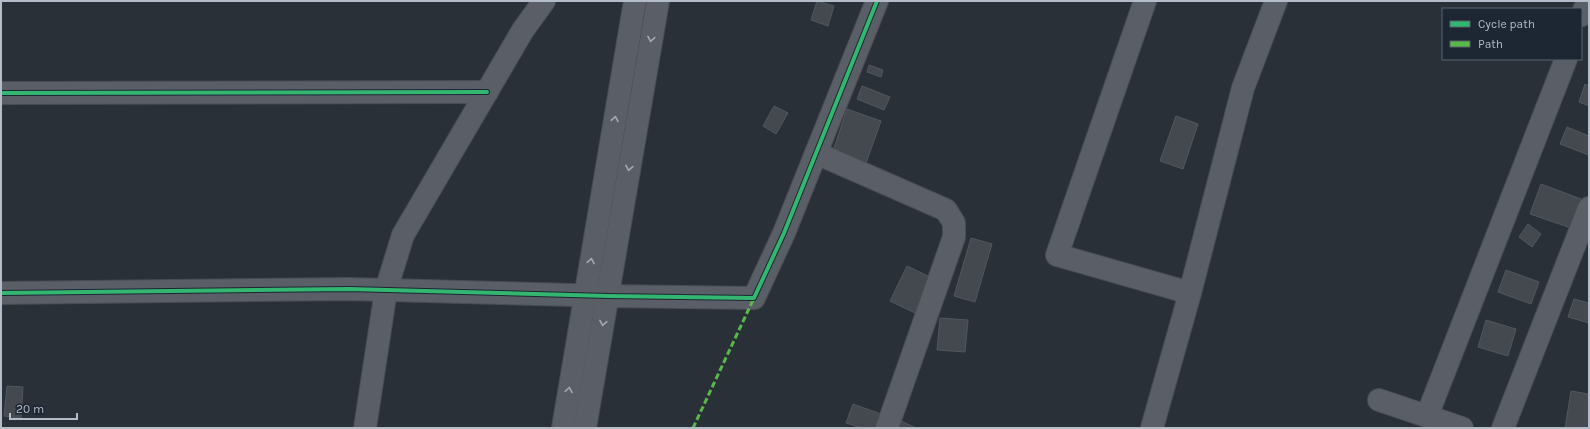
<svg xmlns="http://www.w3.org/2000/svg" width="1590" height="429" viewBox="0 0 1590 429" font-family="Karla,sans-serif">
	<rect width="100%" height="100%" fill="#2a3038"/>
	<g fill="#444950" stroke="#52575f">
		<polygon points="817,1 834,6 828,26 811,20"/>
		<polygon points="869,65 883,70 881,77 867,72"/>
		<polygon points="1585,84 1589,86 1589,106 1579,102"/>
		<polygon points="862,86 890,97 884,110 857,99"/>
		<polygon points="774,106 788,113 776,134 763,126"/>
		<polygon points="847,109 881,121 865,166 832,154"/>
		<polygon points="1176,116 1198,124 1183,169 1160,161"/>
		<polygon points="1567,127 1589,136 1589,155 1560,144"/>
		<polygon points="1541,184 1581,199 1571,228 1530,214"/>
		<polygon points="1528,224 1541,234 1532,247 1519,237"/>
		<polygon points="971,238 992,244 975,302 954,296"/>
		<polygon points="907,266 932,278 915,313 890,301"/>
		<polygon points="1506,270 1539,282 1531,304 1498,292"/>
		<polygon points="1574,299 1589,303 1589,323 1568,317"/>
		<polygon points="940,318 968,320 965,352 937,350"/>
		<polygon points="1486,320 1516,329 1508,356 1478,347"/>
		<polygon points="7,386 23,387 21,418 4,416"/>
		<polygon points="1571,391 1589,394 1589,428 1565,428"/>
		<polygon points="853,404 881,414 876,428 862,428 846,423"/>
		<polygon points="901,421 916,428 898,428"/>
	</g>
	<g fill="none" stroke-linecap="round" stroke-linejoin="round">
		<defs>
			<g id="minor">
				<polyline points="1145,1 1057,255 1190,293"/>
				<polyline points="1582,15 1588,1"/>
				<polyline points="1,93 487,92"/>
				<polyline points="816,153 946,210 954,223 954,237 887,428"/>
				<polyline points="1,293 349,289 608,296 754,298 784,233 877,1"/>
				<polyline points="1379,400 1462,428"/>
				<polyline points="1427,416 1566,59"/>
				<polyline points="365,428 386,290 403,235 523,30 544,1"/>
				<polyline points="563,428 635,1"/>
				<polyline points="585,428 658,1"/>
				<polyline points="1152,428 1190,293 1243,88 1276,1"/>
				<polyline points="1503,428 1589,208"/>
			</g>
		</defs>
		<use href="#minor" stroke="#484c53" stroke-width="24"/>
		<use href="#minor" stroke="#5a5e66" stroke-width="22"/>
		<polyline stroke="#58b947" stroke-width="3" stroke-dasharray="6 3" stroke-linecap="butt" points="693,428 754,298"/>
		<defs>
			<g id="cycleway">
				<polyline points="1,93 487,92"/>
				<polyline points="1,293 349,289 608,296 754,298 784,233 877,1"/>
			</g>
		</defs>
		<use href="#cycleway" stroke="#1d2633" stroke-width="6"/>
		<use href="#cycleway" stroke="#33b770" stroke-width="4"/>
	</g>
	<defs><path id="oneway-chevron" d="M-2-3.5L2.5 0L-2 3.5" fill="none" stroke-width="1.6" stroke-linecap="round" stroke-linejoin="round"/></defs>
	<g stroke="#a2a9b5">
		<use href="#oneway-chevron" transform="translate(651 39) rotate(100)"/>
		<use href="#oneway-chevron" transform="translate(615 119) rotate(-80)"/>
		<use href="#oneway-chevron" transform="translate(629 168) rotate(100)"/>
		<use href="#oneway-chevron" transform="translate(591 261) rotate(-80)"/>
		<use href="#oneway-chevron" transform="translate(603 323) rotate(100)"/>
		<use href="#oneway-chevron" transform="translate(569 390) rotate(-81)"/>
	</g>
	<rect width="1590" height="429" fill="none" stroke="#b4bcc9" stroke-width="4"/>
	<rect x="1442" y="8" width="140" height="52" fill="#1d2633" stroke="#59626f"/>
	<rect x="1450" y="21" width="20" height="6" fill="#33b770" stroke="#59626f"/>
	<text x="1478" y="28" font-size="12" fill="#b4bcc9">Cycle path</text>
	<rect x="1450" y="41" width="20" height="6" fill="#58b947" stroke="#59626f"/>
	<text x="1478" y="48" font-size="12" fill="#b4bcc9">Path</text>
	<path d="M10 413v6h67v-6" fill="none" stroke="#b4bcc9" stroke-width="2"/>
	<text x="16" y="413" font-size="12" fill="#b4bcc9" stroke="#1d2633" stroke-width="3" paint-order="stroke">20 m</text>
</svg>
